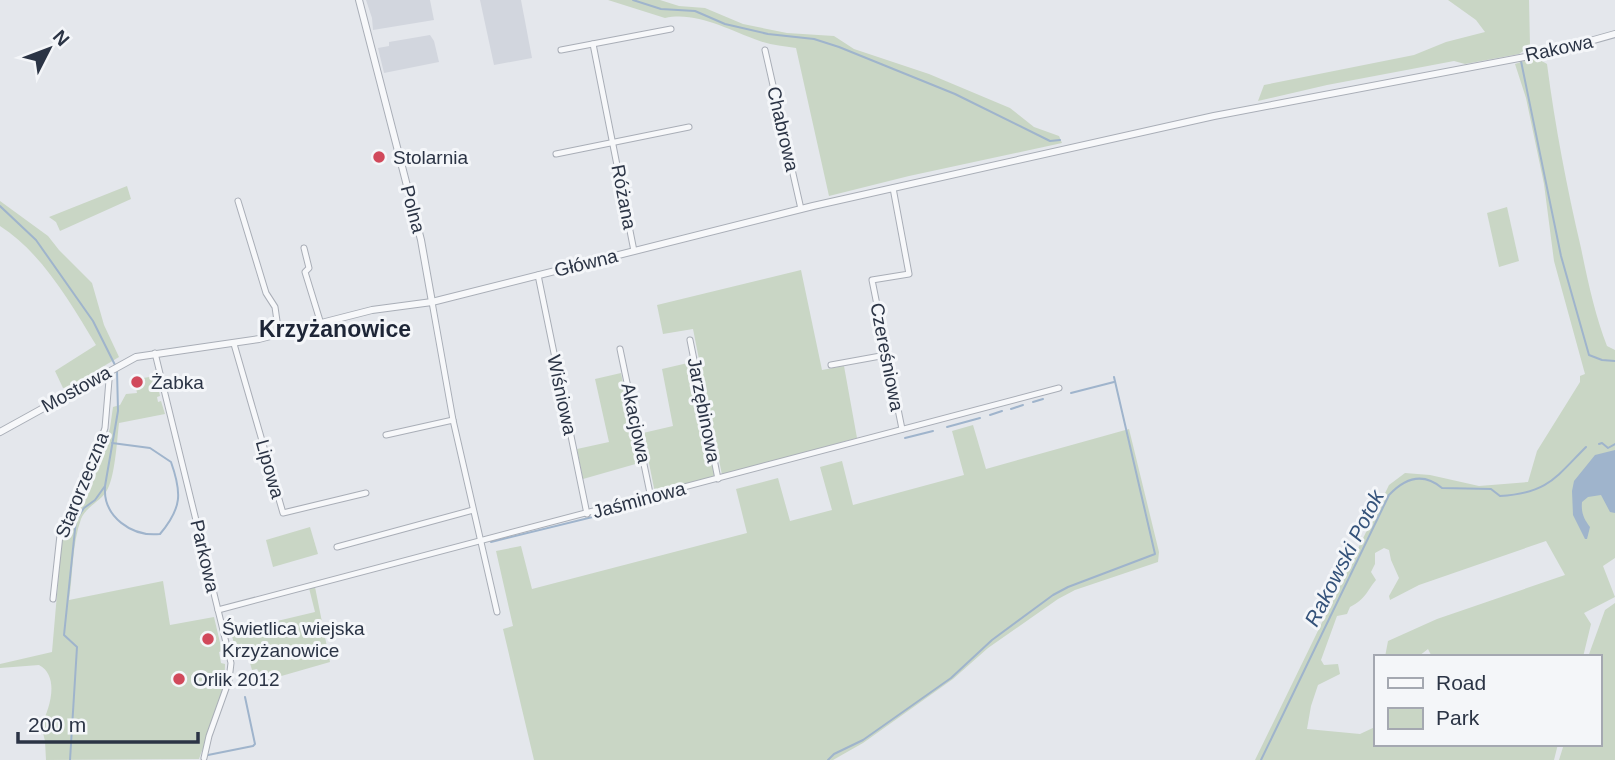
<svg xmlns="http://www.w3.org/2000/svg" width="1615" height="760" viewBox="0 0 1615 760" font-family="Arial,sans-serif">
	<rect width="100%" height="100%" fill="#e4e7ec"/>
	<g fill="#d2d6de">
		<polygon points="366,0 430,0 434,20 373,30 372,18"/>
		<polygon points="480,0 521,0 532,58 494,65"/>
		<polygon points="430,35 434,41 439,62 384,73 378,48 389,46 389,42"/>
	</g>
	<g fill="#c9d6c5">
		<path d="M 608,0 L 660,0 L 679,6 L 705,8 L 743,24 L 787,33 L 834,36 L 854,49 L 929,74 L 1010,108 L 1034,127 L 1059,136 L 1062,143 L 909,176 L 829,196 L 796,48 C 783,46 769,45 757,40 C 729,30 696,11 665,18 Z"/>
		<polygon points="1448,0 1529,0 1530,46 1519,54 1465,64 1454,61 1327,85 1258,101 1264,85 1414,55 1446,42 1485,32 1476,20"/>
		<path d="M 1527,60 L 1540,60 L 1547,64 C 1555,126 1567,188 1581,248 C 1588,282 1595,315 1607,346 L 1615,350 L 1615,558 L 1603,566 L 1615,597 L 1584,613 L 1591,624 L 1583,657 L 1432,657 L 1428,649 L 1419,656 L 1385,657 L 1388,641 L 1437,619 L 1565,575 L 1546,541 L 1419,585 L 1390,600 L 1389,596 L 1399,578 L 1391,560 L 1389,550 L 1384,548 L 1375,553 L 1375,564 L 1371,572 L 1376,580 C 1366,592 1366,599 1350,607 L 1347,614 L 1337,616 L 1321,660 L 1324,665 L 1338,664 L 1340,674 L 1318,685 L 1311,706 L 1307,729 L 1360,734 L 1375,727 L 1375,744 L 1558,744 L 1554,760 L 1255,760 L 1389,485 L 1405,473 L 1430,475 L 1479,486 L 1528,482 L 1537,451 L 1580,382 L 1580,376 L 1585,374 L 1554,261 L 1544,184 L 1526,98 L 1515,64 Z"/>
		<polygon points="127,186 131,199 60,231 56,222 49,217"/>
		<path d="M 0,201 L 48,236 L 59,250 L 92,283 L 104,325 L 119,357 L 69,387 L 63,388 L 55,371 L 96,345 C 70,302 42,253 0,226 Z"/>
		<polygon points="1507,207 1519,261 1499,267 1487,213"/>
		<polygon points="801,270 822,370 844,366 857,438 722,475 693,329 663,334 657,305"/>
		<polygon points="692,362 715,477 655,493 643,433 673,426 662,369"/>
		<polygon points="621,373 639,463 583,479 577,449 609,442 595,379"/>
		<path d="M 156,376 L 160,396 L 157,397 L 158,402 L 161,401 L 165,414 L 119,423 C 117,440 115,479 106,492 C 99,502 85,508 81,519 C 72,544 73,574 69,600 L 163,581 L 170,625 L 214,617 L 222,651 L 219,652 L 221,663 L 225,664 C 225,697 210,729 199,759 L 46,760 L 45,741 L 41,725 C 50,709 60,676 39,665 L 0,668 L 0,664 L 52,652 L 62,536 L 72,514 L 87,495 L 95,476 L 110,428 L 113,407 L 120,405 L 126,394 L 137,393 L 136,388 L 144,386 L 143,378 Z"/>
		<polygon points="973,425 986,469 1129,429 1159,552 1158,562 1075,590 1058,599 988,648 953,679 863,743 833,760 534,760 503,629 513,626 496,551 521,546 532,589 747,533 736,489 778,478 790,521 832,510 820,467 842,461 853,505 964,475 952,431"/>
		<polygon points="310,527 318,554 273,567 266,540"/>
		<polygon points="315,587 330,662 264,681 257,669 252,670 248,656 238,659 231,632 315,612 309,588"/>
		<polygon points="1615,603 1615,760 1559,760 1564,744 1599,744 1599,657 1588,657 1605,610"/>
	</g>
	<path fill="#9fb4cc" d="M 1615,450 L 1615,513 L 1610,512 L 1601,495 L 1588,497 L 1582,502 C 1581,513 1584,519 1590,527 L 1587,539 L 1585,539 L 1573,515 L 1572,491 L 1574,481 L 1595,455 Z"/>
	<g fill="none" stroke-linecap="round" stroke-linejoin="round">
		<g stroke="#9fb4cc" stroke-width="2">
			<polyline points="633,0 661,9 695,11 725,24 768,34 814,39 839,47 955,94 1050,141 1060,140"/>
			<polyline points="1521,61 1561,256 1589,355 1602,360 1615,361"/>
			<polyline points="0,206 36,240 93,321 115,365"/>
			<polyline points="1071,393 1114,382"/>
			<polyline points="1033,402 1043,399"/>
			<polyline points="1011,409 1023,405"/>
			<polyline points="990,415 1002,411"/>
			<polyline points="947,427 980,418"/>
			<polyline points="905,438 933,431"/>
			<polyline points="1599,444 1602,443 1608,448 1615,444"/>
			<path d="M 105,487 C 103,517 132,537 160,534 C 182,508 182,493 171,462 L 150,448 L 112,443"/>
			<polyline points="491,542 658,501"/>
			<polyline points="208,755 253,746 255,744 245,697"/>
			<polyline points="70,760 77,647 64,635 76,520 84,508 95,500 105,486 118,411 117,370"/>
			<polyline points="828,760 834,754 863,740 951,678 992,640 1053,595 1068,587 1155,554 1114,377"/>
			<path d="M 1261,760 L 1389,495 C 1405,478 1423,472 1442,488 L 1491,489 L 1500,496 C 1548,493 1555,478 1586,447"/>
		</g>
		<defs>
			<g id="minor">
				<polyline points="593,44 634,251"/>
				<polyline points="561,50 671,29"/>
				<polyline points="765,50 801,209"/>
				<polyline points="556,154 689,127"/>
				<polyline points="893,188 909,274 872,280 902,429"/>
				<polyline points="238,201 266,293 275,307 279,335"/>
				<polyline points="304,248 309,268 305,272 321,324"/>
				<polyline points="538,275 587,514"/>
				<polyline points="432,302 453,420 497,612"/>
				<polyline points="690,340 718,479"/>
				<polyline points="234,344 283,513 366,493"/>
				<polyline points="620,349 651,498"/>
				<polyline points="155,353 231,663 229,680 209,736 204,758"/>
				<polyline points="831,365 886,355"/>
				<polyline points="386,435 453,420"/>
				<polyline points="337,547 473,510"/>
				<polyline points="53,599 60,535 73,507 87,481 105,428 109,380 107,372"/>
				<polyline points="218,610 1059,388"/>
			</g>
			<g id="tertiary">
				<polyline points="359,0 421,240 432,302"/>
				<polyline points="0,432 136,357 259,339 372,310 432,302 813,206 1214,116 1551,52 1615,34"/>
			</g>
		</defs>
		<use href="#minor" stroke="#a9aeb7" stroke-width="7"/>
		<use href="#tertiary" stroke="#a9aeb7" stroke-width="8"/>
		<use href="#minor" stroke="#f7f8fa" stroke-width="5"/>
		<use href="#tertiary" stroke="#f7f8fa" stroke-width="6"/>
	</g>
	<g fill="#d1495b" stroke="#f4f6f9" stroke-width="2.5">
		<circle cx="379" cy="157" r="7"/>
		<circle cx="137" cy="382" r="7"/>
		<circle cx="208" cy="639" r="7"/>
		<circle cx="179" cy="679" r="7"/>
	</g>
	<g text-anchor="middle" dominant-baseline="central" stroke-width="6" stroke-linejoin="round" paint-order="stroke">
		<g font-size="19" fill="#2b3445" stroke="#f4f6f9">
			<text transform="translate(1559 48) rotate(-12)">Rakowa</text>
			<text transform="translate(783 129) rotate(77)">Chabrowa</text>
			<text transform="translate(624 197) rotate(79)">Różana</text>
			<text transform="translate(413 209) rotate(75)">Polna</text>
			<text transform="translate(586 263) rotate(-14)">Główna</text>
			<text transform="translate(887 357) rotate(79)">Czereśniowa</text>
			<text transform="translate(76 389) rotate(-29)">Mostowa</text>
			<text transform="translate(562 395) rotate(78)">Wiśniowa</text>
			<text transform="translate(704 410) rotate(79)">Jarzębinowa</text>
			<text transform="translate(636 423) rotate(78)">Akacjowa</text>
			<text transform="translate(270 469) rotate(74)">Lipowa</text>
			<text transform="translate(82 485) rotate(-68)">Starorzeczna</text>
			<text transform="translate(639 500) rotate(-15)">Jaśminowa</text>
			<text transform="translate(205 556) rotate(77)">Parkowa</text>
		</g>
		<g font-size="19" fill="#2b3445" stroke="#f4f6f9" text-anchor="start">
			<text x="393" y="157">Stolarnia</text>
			<text x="151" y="382">Żabka</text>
			<text x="222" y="628">Świetlica wiejska<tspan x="222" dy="22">Krzyżanowice</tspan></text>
			<text x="193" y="679">Orlik 2012</text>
		</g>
		<g font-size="21" font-style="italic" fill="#34527a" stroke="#f4f6f9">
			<text transform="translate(1344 558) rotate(-63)">Rakowski Potok</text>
		</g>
		<g font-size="23" font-weight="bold" fill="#1d2536" stroke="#f4f6f9">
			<text x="335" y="329">Krzyżanowice</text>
		</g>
	</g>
	<rect x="1374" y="655" width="228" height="91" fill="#f4f6f9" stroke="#a4a8b1" stroke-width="2"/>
	<rect x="1388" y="678" width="35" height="10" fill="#f7f8fa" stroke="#a4a8b1" stroke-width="2"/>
	<text x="1436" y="690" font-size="21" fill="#2b3445">Road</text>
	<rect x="1388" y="708" width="35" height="21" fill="#c9d6c5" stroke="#a4a8b1" stroke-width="2"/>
	<text x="1436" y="725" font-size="21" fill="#2b3445">Park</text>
	<g transform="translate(49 49) rotate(48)" stroke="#f4f6f9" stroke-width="5" paint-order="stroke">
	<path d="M0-5L12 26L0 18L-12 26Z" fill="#2b3445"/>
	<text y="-10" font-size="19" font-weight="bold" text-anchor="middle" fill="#2b3445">N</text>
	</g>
	<path d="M18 732v10h180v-10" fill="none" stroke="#2b3445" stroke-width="3.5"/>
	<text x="28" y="732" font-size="21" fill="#2b3445" stroke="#f4f6f9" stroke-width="5" paint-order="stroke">200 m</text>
</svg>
